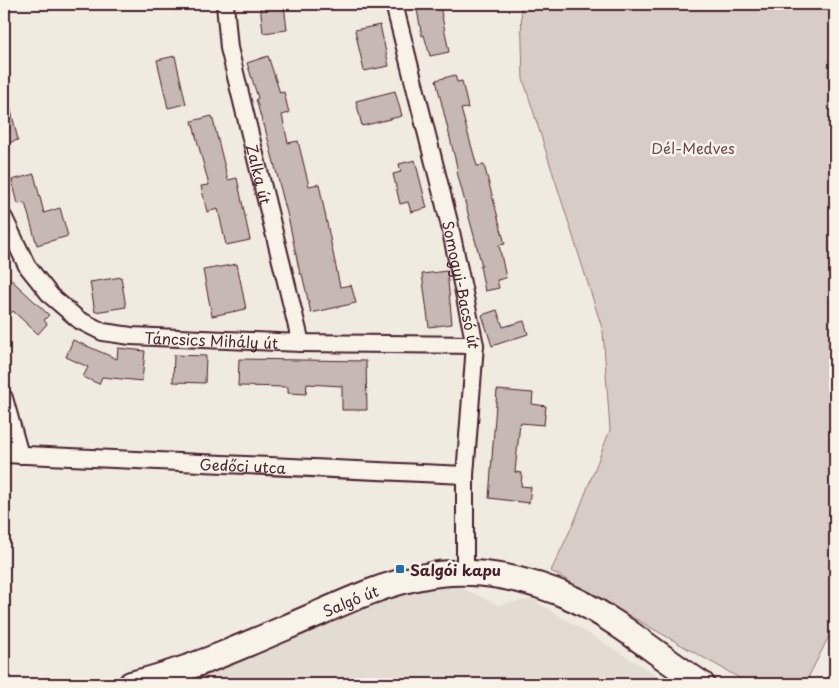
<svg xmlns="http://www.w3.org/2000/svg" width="839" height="688" viewBox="0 0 839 688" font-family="'Playpen Sans',sans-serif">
	<rect width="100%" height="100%" fill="#f0ebe0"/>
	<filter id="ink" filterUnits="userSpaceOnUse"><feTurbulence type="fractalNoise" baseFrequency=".02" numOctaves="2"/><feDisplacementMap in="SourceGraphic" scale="10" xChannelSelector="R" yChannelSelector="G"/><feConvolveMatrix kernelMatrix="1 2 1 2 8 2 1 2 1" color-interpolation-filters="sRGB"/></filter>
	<g filter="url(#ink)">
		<polygon fill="#e3dcd2" points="452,580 464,589 498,605 532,599 671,684 160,684 343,609"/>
		<polygon fill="#d8cdc6" stroke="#917678" points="521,4 835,4 835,624 805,684 750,684 551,571 575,520 610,430 603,331 523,79"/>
		<g fill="#c6b8b3" stroke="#4a1f2b">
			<polygon points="260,4 284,4 287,30 263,33"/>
			<polygon points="440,6 449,52 430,56 424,35 422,36 417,10"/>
			<polygon points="380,25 389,66 364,71 355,30"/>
			<polygon points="175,56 186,104 168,108 157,60"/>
			<polygon points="268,56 280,93 284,92 289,113 282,115 288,143 298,141 309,186 319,184 340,287 351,285 356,303 311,313 302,274 300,274 289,221 264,124 263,125 256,99 258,98 247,63"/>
			<polygon points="455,75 457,82 462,81 468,108 461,109 477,166 484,165 505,244 499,245 506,278 497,280 499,288 485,291 480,266 482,266 457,172 458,171 436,80"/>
			<polygon points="395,91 402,116 362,126 356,101"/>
			<polygon points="9,102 18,140 4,144 4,103"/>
			<polygon points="212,116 228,180 237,178 250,240 226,245 218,209 207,212 201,186 209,185 192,121"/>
			<polygon points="415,160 427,208 411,212 408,202 400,204 393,174 401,172 399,164"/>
			<polygon points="34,174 44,213 60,208 68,236 37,245 25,203 18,204 12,180"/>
			<polygon points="237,264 246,309 212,316 203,270"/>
			<polygon points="447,271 452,324 429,327 422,274"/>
			<polygon points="4,273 49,315 44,320 47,324 38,334 13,311 4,321"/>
			<polygon points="121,277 126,307 95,312 90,282"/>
			<polygon points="497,310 503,327 524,321 528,334 492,346 482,315"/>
			<polygon points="73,340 117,359 118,348 145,351 142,381 102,377 99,384 83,377 88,367 66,357"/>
			<polygon points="174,355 206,356 205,383 173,382"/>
			<polygon points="239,359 366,361 367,410 342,410 342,386 307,384 306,394 288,393 288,387 238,386"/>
			<polygon points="497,390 533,393 532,404 546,406 544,425 520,423 515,472 522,473 521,486 531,487 529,503 489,498"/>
		</g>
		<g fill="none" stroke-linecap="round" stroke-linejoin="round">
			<defs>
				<g id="street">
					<path id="s1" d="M 225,4 L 229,48 L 301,343"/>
					<path id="s2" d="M 394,4 L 449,222 L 475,345 L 465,475 L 465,573"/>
					<path id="s3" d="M 4,218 L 27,266 L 51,296 L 79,320 L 103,332 L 131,336 L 301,343 L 475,345"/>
					<polyline points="4,398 20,455"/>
					<path id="s4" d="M 4,454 L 465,475"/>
				</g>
				<g id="secondary">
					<path id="s5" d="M 131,684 C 195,669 254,641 315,615 C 349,600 384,584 421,577 C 472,566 529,578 576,600 C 619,621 661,658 702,684"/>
				</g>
			</defs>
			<use href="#street" stroke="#4a1f2b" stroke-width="20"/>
			<use href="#secondary" stroke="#4a1f2b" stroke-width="28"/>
			<use href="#street" stroke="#f7f3e8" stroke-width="16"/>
			<use href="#secondary" stroke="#f7f3e8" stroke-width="24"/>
		</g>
	</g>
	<rect fill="#1f6fb2" stroke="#f7f3e8" stroke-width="2" x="395" y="564" width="10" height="10" rx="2.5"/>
	<g text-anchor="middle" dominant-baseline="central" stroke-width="5" stroke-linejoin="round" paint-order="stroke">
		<g font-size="15" fill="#6e4a52" stroke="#f7f3e8">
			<text x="693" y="147">Dél-Medves</text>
		</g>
		<g font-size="15" fill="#4a1f2b" stroke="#f7f3e8">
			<text stroke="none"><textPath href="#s1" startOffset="174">Zalka út</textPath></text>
			<text stroke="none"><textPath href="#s2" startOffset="289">Somogyi-Bacsó út</textPath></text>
			<text stroke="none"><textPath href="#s3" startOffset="264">Táncsics Mihály út</textPath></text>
			<text stroke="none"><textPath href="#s4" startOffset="239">Gedőci utca</textPath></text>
			<text stroke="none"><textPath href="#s5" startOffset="235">Salgó út</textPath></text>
		</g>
		<g font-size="15" font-weight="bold" fill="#4a1f2b" stroke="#f7f3e8" text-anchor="start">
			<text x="410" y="569">Salgói kapu</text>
		</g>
	</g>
	<rect width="839" height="688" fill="none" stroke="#f7f3e8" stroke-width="20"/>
	<rect x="10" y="10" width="819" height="668" fill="none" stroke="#4a1f2b" stroke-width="2" filter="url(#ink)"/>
</svg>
